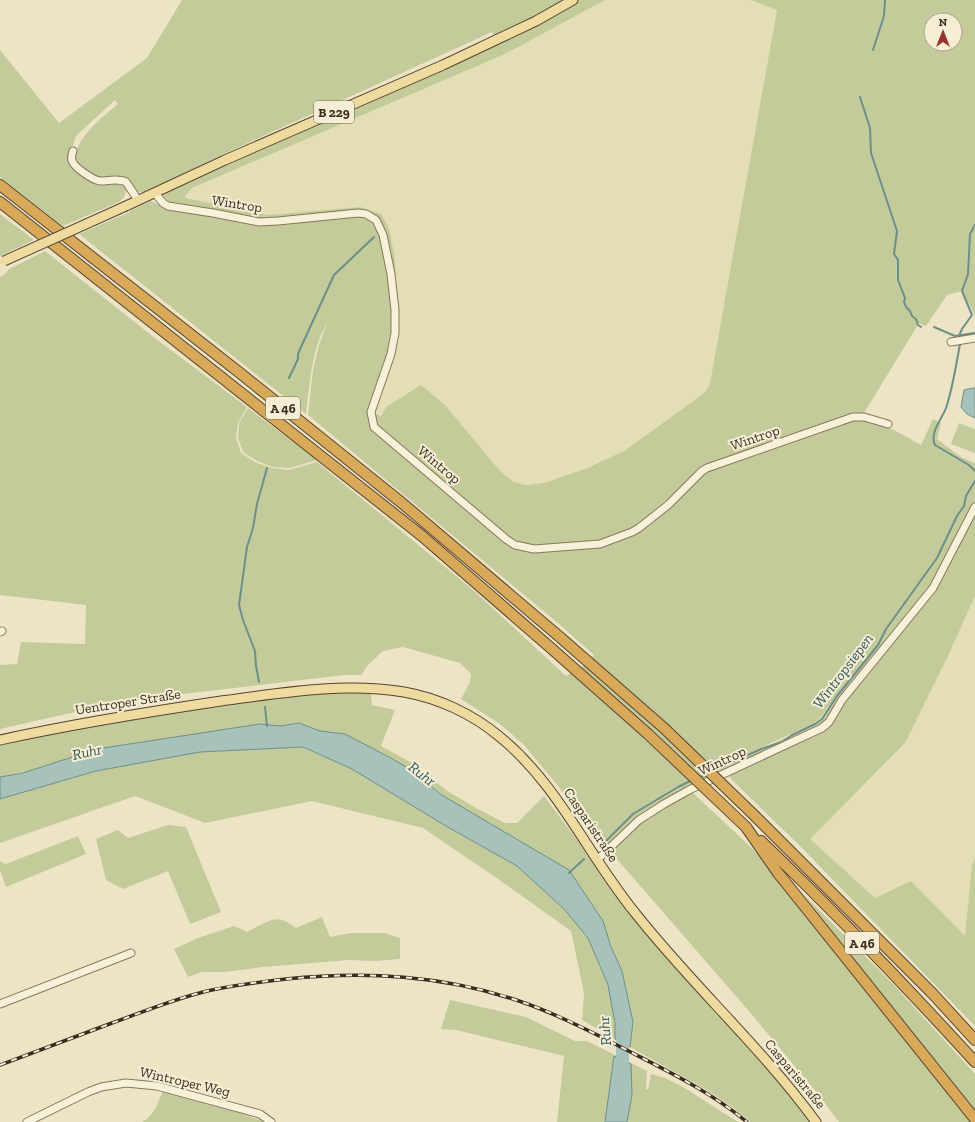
<svg xmlns="http://www.w3.org/2000/svg" width="975" height="1122" viewBox="0 0 975 1122" font-family="'Zilla Slab',serif">
	<rect width="100%" height="100%" fill="#ede4c6"/>
	<g fill="#e3deb4">
		<polygon points="605,0 751,0 777,10 710,383 706,391 699,397 624,451 585,469 544,483 526,485 514,482 501,472 445,405 399,399 386,407 381,416 374,413 392,276 396,276 395,259 389,228 360,207 269,215 186,197 185,196 192,188 505,54"/>
		<polygon points="975,596 975,858 972,864 965,937 911,881 875,898 809,839 905,743 948,656"/>
	</g>
	<g fill="#c3cb9a" fill-rule="evenodd">
		<path d="M 182,0 L 605,0 L 505,54 L 192,188 L 185,196 L 186,198 L 268,215 L 360,207 L 381,214 L 389,228 L 395,259 L 396,276 L 392,276 L 390,280 L 392,329 L 389,352 L 368,421 L 377,423 L 374,413 L 381,416 L 386,407 L 421,385 L 445,405 L 501,472 L 514,482 L 526,485 L 544,483 L 585,469 L 624,451 L 699,397 L 706,391 L 710,383 L 777,10 L 751,0 L 975,0 L 975,315 L 962,291 L 947,295 L 926,326 L 919,323 L 864,413 L 851,415 L 703,468 L 636,526 L 606,542 L 530,545 L 531,552 L 601,548 L 639,531 L 705,471 L 853,420 C 877,419 900,433 921,445 L 933,419 L 941,423 L 937,439 L 961,457 L 975,463 L 975,596 L 948,656 L 905,743 L 810,839 L 875,898 L 911,881 L 965,936 L 972,864 L 975,858 L 975,1026 L 801,847 L 728,776 L 693,793 L 757,853 L 973,1122 L 839,1122 L 822,1099 L 748,1010 L 616,858 L 593,839 L 559,787 L 524,745 L 500,724 L 461,699 L 470,682 L 471,674 L 460,663 L 403,647 L 383,651 L 368,665 L 361,675 L 344,675 L 124,701 L 0,729 L 0,665 L 17,664 L 21,642 L 85,644 L 86,605 L 0,595 L 0,277 L 5,274 L 9,269 L 45,251 L 156,339 L 247,407 L 238,423 L 236,438 L 241,453 L 257,463 L 272,468 L 289,470 L 317,462 L 472,589 L 566,676 L 587,664 L 594,655 L 559,624 L 308,415 L 313,370 L 319,345 L 327,323 C 311,350 310,384 306,414 L 79,234 L 130,212 L 130,211 L 151,201 L 162,206 L 174,207 L 175,203 L 170,203 L 164,197 L 164,194 C 275,143 388,96 498,44 L 492,32 L 228,152 L 144,192 L 138,192 L 131,183 L 123,179 L 96,177 L 79,167 L 74,159 C 79,134 100,120 118,104 L 115,100 L 76,136 L 71,151 L 70,160 L 75,171 L 93,181 L 122,183 L 128,190 L 126,191 L 124,197 L 119,202 L 63,226 L 0,177 L 0,50 L 59,123 L 147,58 ZM 931,20 L 955,20 L 955,44 L 931,44 ZM 838,694 L 820,722 L 649,800 L 814,723 L 821,717 Z"/>
		<polygon points="0,214 34,240 0,256"/>
		<polygon points="248,408 317,460 289,468 273,467 257,461 243,452 238,438 239,423"/>
		<polygon points="959,423 975,429 975,453 951,444"/>
		<polygon points="329,693 371,693 372,705 395,710 381,746 412,763 446,790 476,808 505,823 517,823 544,796 593,861 683,974 762,1063 811,1122 751,1122 731,1106 705,1089 630,1047 633,1022 622,971 611,947 415,772 345,734 320,731 299,723 281,726 260,724 0,777 0,745 75,729 242,702"/>
		<polygon points="303,747 352,769 446,826 517,866 564,909 588,938 608,985 615,1023 615,1039 582,1020 584,993 571,931 498,879 423,828 312,801 205,823 135,796 0,843 0,799 96,771 200,752"/>
		<polygon points="168,825 186,827 221,912 190,924 168,871 123,889 106,880 96,839 118,830 128,838"/>
		<polygon points="78,836 86,854 6,887 0,870 0,861 6,864"/>
		<polygon points="804,895 893,984 975,1074 975,1112 876,990"/>
		<path d="M 322,917 L 330,937 L 351,933 L 384,933 L 400,938 L 400,959 L 375,961 L 349,960 L 263,967 L 224,972 L 202,972 L 188,977 L 174,949 L 198,938 L 234,926 L 247,932 C 255,928 273,916 282,920 C 287,921 291,925 296,928 Z"/>
		<polygon points="450,1000 526,1017 575,1041 587,1041 647,1071 646,1089 648,1090 651,1074 665,1078 683,1087 738,1122 627,1122 632,1095 615,1056 605,1122 557,1122 564,1056 456,1030 441,1029"/>
		<path d="M 163,1090 L 222,1106 L 265,1122 L 142,1122 C 153,1117 159,1102 163,1090 Z"/>
	</g>
	<g fill="#a7c1bb" stroke="#6e8f89">
		<polygon points="973,388 975,388 975,418 967,414 961,407 964,390"/>
		<polygon points="299,723 320,731 345,734 389,757 415,772 440,794 569,870 603,921 611,947 622,971 633,1022 630,1047 615,1039 615,1023 608,985 588,938 564,909 517,866 446,826 352,769 303,747 200,752 96,771 0,799 0,777 23,773 97,749 260,724 281,726"/>
		<polygon points="614,1056 631,1064 632,1095 627,1122 605,1122"/>
	</g>
	<g fill="none" stroke-linecap="round" stroke-linejoin="round">
		<g stroke="#6e8f89" stroke-width="2">
			<polyline points="873,50 884,16 885,0"/>
			<polyline points="860,97 870,128 871,153 897,231 894,254 898,260 898,280 905,298 904,302 906,307 910,311 912,316 916,319 918,325 921,327"/>
			<polyline points="934,327 955,336 975,333"/>
			<polyline points="959,336 962,329 972,315 962,291 968,274 970,234 975,225"/>
			<path d="M 960,344 C 956,365 953,387 946,408 C 942,419 929,433 935,445 L 969,465 L 975,471"/>
			<polyline points="289,378 298,359 298,354 301,347 334,275 374,237"/>
			<polyline points="259,682 256,666 255,651 243,620 239,605 247,547 253,528 257,504 267,468"/>
			<polyline points="265,707 267,726"/>
			<polyline points="713,771 761,749 782,742 792,735 815,724 822,719 837,696 878,645 886,629 937,558 957,516 964,506 966,496 975,481"/>
			<polyline points="698,778 707,774"/>
			<polyline points="603,844 633,814 678,787 692,780"/>
			<polyline points="569,873 584,859"/>
		</g>
		<polyline stroke="#a7c1bb" stroke-width="13" points="622,1076 623,1026"/>
		<defs>
			<g id="minor">
				<path d="M 73,151 C 72,154 71,157 72,160 C 73,167 93,180 100,181 C 109,181 118,178 126,182 L 138,200"/>
				<polyline points="155,193 163,203 168,206 213,213 259,222 278,221 358,213 366,214 376,220 383,235 391,274 395,310 395,333 391,354 371,412 374,427 506,539 515,545 534,549 600,544 632,532 639,528 668,505 702,471 707,468 853,417 864,417 888,424"/>
				<polyline points="951,342 975,338"/>
				<polyline points="0,632 2,631"/>
				<polyline points="597,860 639,820 664,804 689,790 822,728 829,722 842,700 933,588 975,507"/>
				<polyline points="0,1004 131,953"/>
				<polyline points="27,1122 88,1092 101,1087 126,1083 157,1086 260,1114 271,1122"/>
			</g>
			<g id="major">
				<polyline points="126,206 225,160 443,65 536,21 573,0"/>
				<path d="M 0,740 C 73,724 147,712 221,701 C 281,693 343,682 404,692 C 438,698 473,714 500,737 C 558,784 589,857 636,914 C 693,986 762,1048 816,1122"/>
			</g>
			<g id="highway">
				<polyline points="0,185 240,373 402,503 561,638"/>
				<polyline points="0,202 422,536 552,649"/>
				<polyline points="756,817 932,993 975,1040"/>
				<polyline points="746,827 778,873 975,1119"/>
				<path d="M 761,841 C 835,912 906,986 975,1062"/>
			</g>
		</defs>
		<use href="#minor" stroke="#88765c" stroke-width="9"/>
		<use href="#major" stroke="#564430" stroke-width="11"/>
		<use href="#highway" stroke="#564430" stroke-width="12"/>
		<use href="#minor" stroke="#f8f1d9" stroke-width="7"/>
		<use href="#major" stroke="#efdb9f" stroke-width="9"/>
		<use href="#highway" stroke="#d9a95a" stroke-width="10"/>
		<defs>
			<path id="rail" d="M 0,1065 C 37,1051 75,1037 112,1023 C 143,1012 174,999 207,991 C 233,985 259,982 286,979 C 366,971 442,975 519,1001 C 552,1012 582,1027 613,1043 C 659,1067 707,1089 747,1122"/>
		</defs>
		<use href="#rail" stroke="#392d1f" stroke-width="3.5"/>
		<use href="#rail" stroke="#f5eed5" stroke-width="2" stroke-dasharray="6" stroke-linecap="butt"/>
		<defs>
			<polyline id="major-bridge" points="4,261 126,206"/>
			<g id="highway-bridge">
				<polyline points="561,638 665,729 756,817"/>
				<polyline points="552,649 648,734 746,827"/>
			</g>
		</defs>
		<use href="#major-bridge" stroke="#564430" stroke-width="11" stroke-linecap="butt"/>
		<use href="#highway-bridge" stroke="#564430" stroke-width="12" stroke-linecap="butt"/>
		<use href="#major-bridge" stroke="#efdb9f" stroke-width="9"/>
		<use href="#highway-bridge" stroke="#d9a95a" stroke-width="10"/>
	</g>
	<g text-anchor="middle" dominant-baseline="central" stroke-width="4" stroke-linejoin="round" paint-order="stroke">
		<g fill="#f5eed5" stroke="#716756" stroke-width="1">
			<rect x="314" y="101" width="40" height="22" rx="3"/>
			<rect x="266" y="397" width="34" height="22" rx="3"/>
			<rect x="845" y="932" width="34" height="22" rx="3"/>
		</g>
		<g font-size="13" font-weight="bold" fill="#392d1f">
			<text x="334" y="112">B 229</text>
			<text x="283" y="408">A 46</text>
			<text x="862" y="943">A 46</text>
		</g>
		<g font-size="14" fill="#392d1f" stroke="#f5eed5">
			<text transform="translate(237 204) rotate(9)">Wintrop</text>
			<text transform="translate(755 438) rotate(-19)">Wintrop</text>
			<text transform="translate(439 465) rotate(40)">Wintrop</text>
			<text transform="translate(128 702) rotate(-9)">Uentroper Straße</text>
			<text transform="translate(722 761) rotate(-25)">Wintrop</text>
			<text transform="translate(591 825) rotate(56)">Casparistraße</text>
			<text transform="translate(795 1074) rotate(50)">Casparistraße</text>
			<text transform="translate(185 1082) rotate(13)">Wintroper Weg</text>
		</g>
		<g font-size="15" font-style="italic" fill="#2f5858" stroke="#f5eed5">
			<text transform="translate(843 671) rotate(-53)">Wintropsiepen</text>
			<text transform="translate(87 752) rotate(-12)">Ruhr</text>
			<text transform="translate(422 774) rotate(38)">Ruhr</text>
			<text transform="translate(605 1031) rotate(-95)">Ruhr</text>
		</g>
	</g>
	<g transform="translate(943 32)"><circle r="19" fill="#f5eed5" stroke="#aaa18c"/>
	<path d="M0-3L7 15L0 10L-7 15Z" fill="#96332e"/>
	<text y="-6" font-size="11" font-weight="bold" text-anchor="middle" fill="#392d1f">N</text>
	</g>
</svg>
